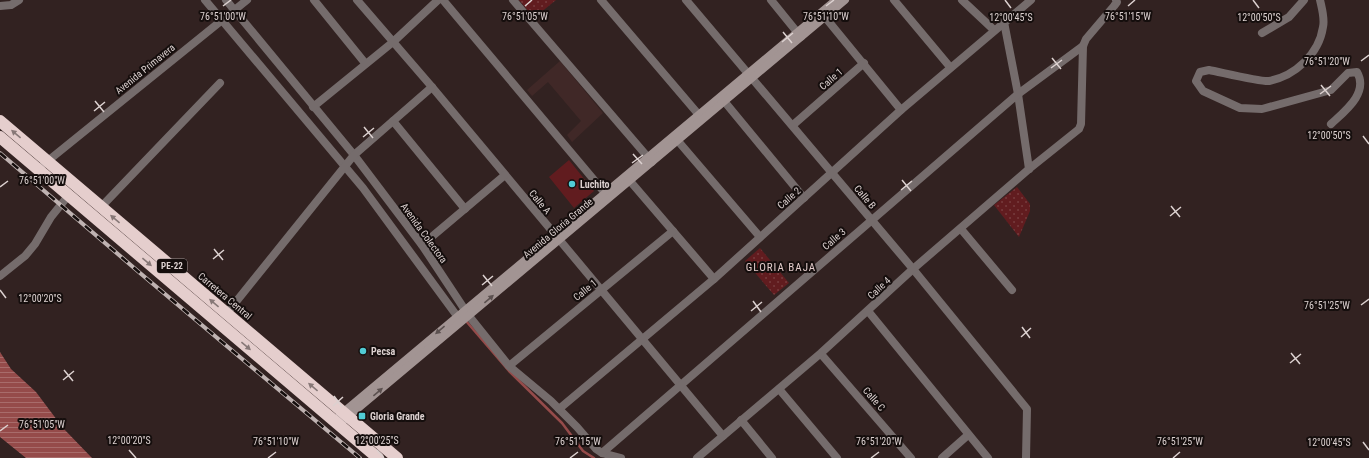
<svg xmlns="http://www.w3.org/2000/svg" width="1369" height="458" viewBox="0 0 1369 458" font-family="'Roboto Condensed',sans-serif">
	<defs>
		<pattern id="green-dots" width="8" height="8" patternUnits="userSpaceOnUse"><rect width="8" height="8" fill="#611c1f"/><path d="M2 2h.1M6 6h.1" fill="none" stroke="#773c3e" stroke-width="1.8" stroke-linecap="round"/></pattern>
		<pattern id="water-rules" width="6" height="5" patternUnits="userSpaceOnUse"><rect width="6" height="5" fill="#954b4a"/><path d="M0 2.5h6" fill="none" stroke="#a86c6b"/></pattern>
	</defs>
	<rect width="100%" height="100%" fill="#322221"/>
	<polygon fill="#402827" points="560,61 603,113 572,142 567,135 581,121 548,82 532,96 527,90"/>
	<g fill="url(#green-dots)">
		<polygon points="519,0 556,0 534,18"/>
		<polygon points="1017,187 1030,204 1030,211 1019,237 994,205"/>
		<polygon points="760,248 789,283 774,295 745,261"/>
	</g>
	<polygon fill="#611c1f" points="569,160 594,191 574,208 549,177"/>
	<polygon fill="url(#water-rules)" points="0,352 11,369 36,392 63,428 92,458 26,458 0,437"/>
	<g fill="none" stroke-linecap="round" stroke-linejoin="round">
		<polyline stroke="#954b4a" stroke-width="2.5" points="466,321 509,371 562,423 583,451 594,458"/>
		<g stroke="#756c6c" stroke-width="8">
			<polyline points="205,0 363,188 457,316"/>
			<polyline points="226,0 354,155 422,245 469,316 509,366 551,401 577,427 596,449 602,453 621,458"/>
			<polyline points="314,0 365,63"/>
			<polyline points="357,0 432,87 723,436"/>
			<polyline points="443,0 605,193"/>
			<polyline points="513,0 652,162"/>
			<polyline points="601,0 699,115"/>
			<polyline points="686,0 913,269 1027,409 1026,458"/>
			<polyline points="771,0 801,37"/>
			<polyline points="894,0 950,67"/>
			<polyline points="962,0 994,30"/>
			<path d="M 1320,0 C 1322,9 1325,19 1323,27 C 1319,54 1295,76 1269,81 C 1261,82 1220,72 1209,70 L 1200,72 L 1196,81 L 1203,91 L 1240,108 L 1262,109 L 1331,90 L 1348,73 L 1357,72 C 1369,93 1345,111 1331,124"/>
			<polyline points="0,6 11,5 19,0"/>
			<polyline points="825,17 901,110"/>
			<polyline points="1004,22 1018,94 1029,169"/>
			<polyline points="1262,33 1289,17 1304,0"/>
			<polyline points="724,101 804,198"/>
			<polyline points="313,107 393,42 438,0"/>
			<polyline points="393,121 465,209"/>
			<polyline points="793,125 864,63"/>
			<polyline points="678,141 760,237"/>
			<polyline points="44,164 247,0"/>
			<polyline points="630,181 714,279"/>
			<polyline points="101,207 220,83"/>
			<polyline points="961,229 1012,290"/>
			<polyline points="422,245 505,175"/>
			<polyline points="0,276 25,256 35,244 51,217 68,196"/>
			<polyline points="868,311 988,458"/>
			<polyline points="227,313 354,155 432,87"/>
			<polyline points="821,354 911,458"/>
			<polyline points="509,366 673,231"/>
			<polyline points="779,389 837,458"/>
			<polyline points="559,409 714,279 901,110 1031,0"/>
			<polyline points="741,420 772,458"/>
			<polyline points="602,453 1018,94 1083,46"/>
			<polyline points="697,458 821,353 913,269 1029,169 1079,129 1081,124 1083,46 1086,39 1114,6 1117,2 1116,0"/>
			<polyline points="942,458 968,435"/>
		</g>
		<g stroke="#a29493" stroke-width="8">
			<polyline points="340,415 836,0"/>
			<polyline points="344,420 845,0"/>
		</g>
		<g stroke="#e5cecd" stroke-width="12">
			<polyline points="0,121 397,458"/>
			<polyline points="0,137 378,458"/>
		</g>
		<defs>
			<polyline id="rail" points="0,153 140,273 360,458"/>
		</defs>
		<use href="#rail" stroke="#bfb3b2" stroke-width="4"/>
		<use href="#rail" stroke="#150e0d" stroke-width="2.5" stroke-dasharray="8" stroke-linecap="butt"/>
	</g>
	<defs><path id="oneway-solid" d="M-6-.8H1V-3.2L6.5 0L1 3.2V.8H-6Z"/></defs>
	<g fill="#877877">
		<use href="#oneway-solid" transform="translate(16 134) rotate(-140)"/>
		<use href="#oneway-solid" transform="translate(115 219) rotate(-140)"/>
		<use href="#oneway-solid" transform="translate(147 262) rotate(40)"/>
		<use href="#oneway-solid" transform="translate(214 303) rotate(-140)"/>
		<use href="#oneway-solid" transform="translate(246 346) rotate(40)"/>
		<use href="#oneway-solid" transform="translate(313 387) rotate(-140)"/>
	</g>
	<g fill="#5c5150">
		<use href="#oneway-solid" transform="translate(489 299) rotate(-40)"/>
		<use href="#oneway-solid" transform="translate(440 330) rotate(140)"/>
		<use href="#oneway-solid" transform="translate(378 392) rotate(-40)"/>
	</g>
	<path fill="none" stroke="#dcd1d0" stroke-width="1.5" d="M 1005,0 L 1011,8M 1253,0 L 1259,8M 223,6 L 231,0M 525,6 L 532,0M 826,6 L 834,0M 1128,6 L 1135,0M 783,32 L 792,43M 782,42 L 793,33M 1052,58 L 1061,69M 1361,61 L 1369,55M 1051,68 L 1062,60M 1321,85 L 1330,96M 1320,94 L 1331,86M 95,101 L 104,112M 94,111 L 105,102M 364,127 L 373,138M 1363,136 L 1369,144M 363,137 L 374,128M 633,154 L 642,164M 632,163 L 643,155M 902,180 L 911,191M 0,187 L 8,181M 901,190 L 912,181M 1171,206 L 1180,217M 1170,216 L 1181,207M 214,249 L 223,260M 213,259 L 224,250M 483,275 L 492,286M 482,285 L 493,276M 0,290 L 6,298M 753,301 L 761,312M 1361,305 L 1369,299M 751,311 L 762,302M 1022,327 L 1030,338M 1021,337 L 1031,328M 1291,353 L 1300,364M 1290,363 L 1301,354M 64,370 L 73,381M 63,380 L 74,371M 334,396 L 342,407M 333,406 L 343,397M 0,431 L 8,425M 1363,442 L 1369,450M 129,450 L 136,458M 377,450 L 384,458M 268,458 L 276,452M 570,458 L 578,452M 871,458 L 879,452M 1173,458 L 1180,452"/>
	<g fill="#51ccd5" stroke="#150e0d" stroke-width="1.5">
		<circle cx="572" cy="184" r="4"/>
		<circle cx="363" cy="351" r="4"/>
		<rect x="358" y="412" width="8" height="8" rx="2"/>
	</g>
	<g text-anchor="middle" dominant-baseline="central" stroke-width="4" stroke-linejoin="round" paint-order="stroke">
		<rect fill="#150e0d" stroke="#a09696" stroke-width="1" x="157" y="259" width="30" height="14" rx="3"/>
		<g font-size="9" font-weight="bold" fill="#dcd1d0">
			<text x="172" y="266">PE-22</text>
		</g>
		<g font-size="10" fill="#dcd1d0" stroke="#150e0d">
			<text transform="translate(145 69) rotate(-39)">Avenida Primavera</text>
			<text transform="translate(831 79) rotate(-41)">Calle 1</text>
			<text transform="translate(865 197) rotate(50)">Calle B</text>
			<text transform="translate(789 198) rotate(-41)">Calle 2</text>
			<text transform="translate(540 202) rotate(50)">Calle A</text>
			<text transform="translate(558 228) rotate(-40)">Avenida Gloria Grande</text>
			<text transform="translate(424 233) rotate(54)">Avenida Colectora</text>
			<text transform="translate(834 239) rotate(-41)">Calle 3</text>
			<text transform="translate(879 288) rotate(-43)">Calle 4</text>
			<text transform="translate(585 290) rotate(-39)">Calle 1</text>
			<text transform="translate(225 296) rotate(40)">Carretera Central</text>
			<text transform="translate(874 399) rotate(49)">Calle C</text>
		</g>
		<g font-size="10" font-weight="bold" fill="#dcd1d0" stroke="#150e0d" text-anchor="start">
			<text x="580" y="184">Luchito</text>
			<text x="371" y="351">Pecsa</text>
			<text x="370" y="416">Gloria Grande</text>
		</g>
		<g font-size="11" letter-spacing="1" fill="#e2cbca" stroke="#150e0d">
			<text x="781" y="267">GLORIA BAJA</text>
		</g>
	</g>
	<g font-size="10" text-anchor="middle" fill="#dcd1d0" stroke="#150e0d" stroke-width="4" stroke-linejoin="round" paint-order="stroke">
		<text x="223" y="20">76°51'00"W</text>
		<text x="525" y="20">76°51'05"W</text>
		<text x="826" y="20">76°51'10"W</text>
		<text x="1128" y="20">76°51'15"W</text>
		<text x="1011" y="21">12°00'45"S</text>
		<text x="1259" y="21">12°00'50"S</text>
		<text x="1327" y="65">76°51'20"W</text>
		<text x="1329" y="139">12°00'50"S</text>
		<text x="42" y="184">76°51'00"W</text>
		<text x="40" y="302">12°00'20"S</text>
		<text x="1327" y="309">76°51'25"W</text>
		<text x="42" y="428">76°51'05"W</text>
		<text x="129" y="444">12°00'20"S</text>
		<text x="377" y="444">12°00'25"S</text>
		<text x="276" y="445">76°51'10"W</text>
		<text x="578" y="445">76°51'15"W</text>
		<text x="879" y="445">76°51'20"W</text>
		<text x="1180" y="445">76°51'25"W</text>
		<text x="1329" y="446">12°00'45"S</text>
	</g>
</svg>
